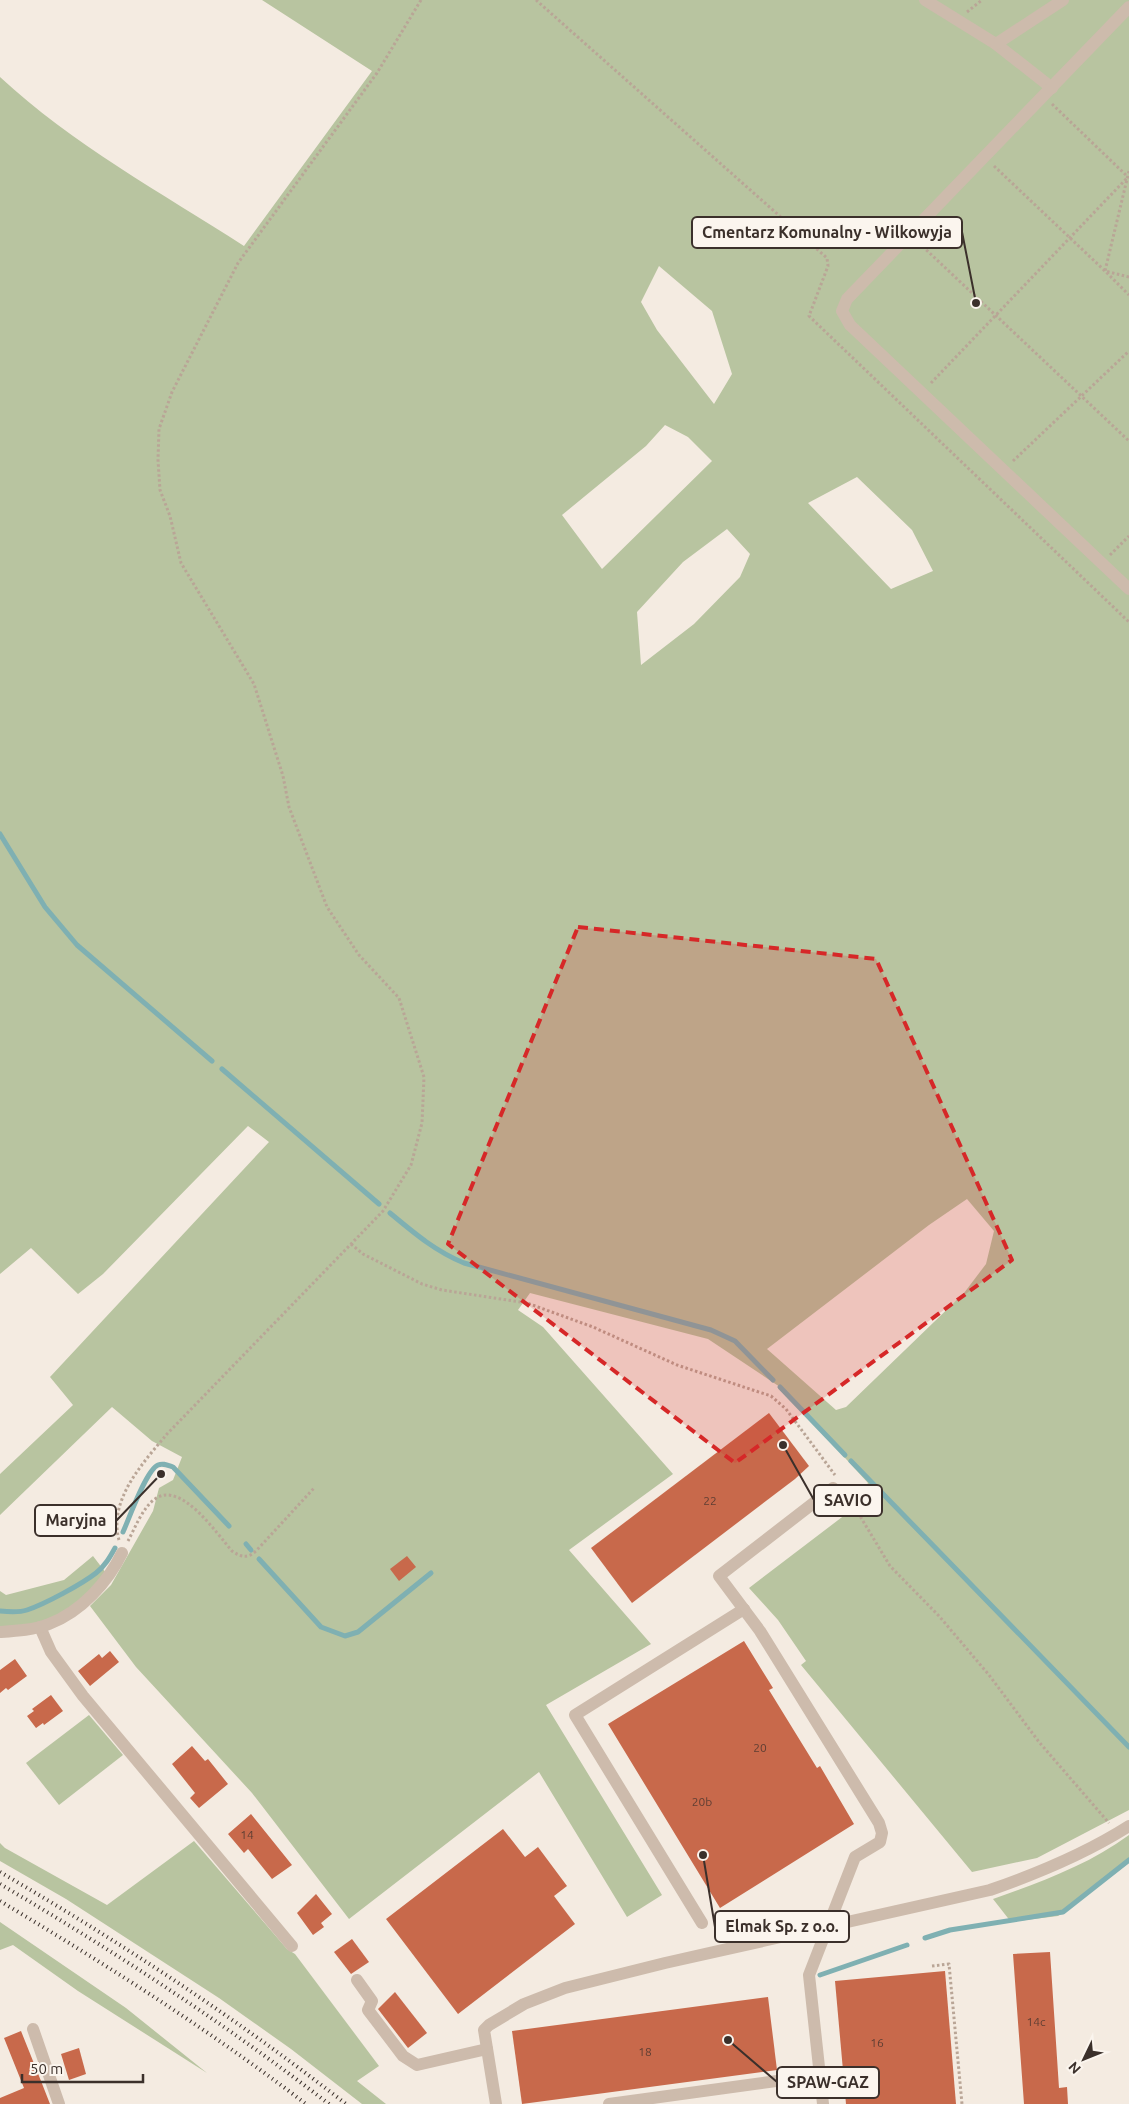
<svg xmlns="http://www.w3.org/2000/svg" width="1129" height="2104" viewBox="0 0 1129 2104" font-family="Ubuntu,sans-serif">
	<rect width="100%" height="100%" fill="#f4ebe1"/>
	<g fill="#b8c4a0" fill-rule="evenodd">
		<path d="M 262,0 L 1129,0 L 1129,1810 L 1037,1858 L 972,1872 L 801,1665 L 806,1661 L 778,1620 L 749,1588 L 850,1511 L 868,1483 L 780,1387 L 708,1339 L 530,1293 L 518,1310 L 543,1327 L 673,1474 L 569,1550 L 651,1644 L 546,1705 L 662,1895 L 627,1917 L 539,1772 L 349,1919 L 252,1793 L 136,1667 L 90,1606 L 111,1585 L 153,1511 L 159,1488 L 173,1480 L 182,1457 L 152,1441 L 112,1407 L 0,1515 L 0,1474 L 73,1405 L 50,1377 L 269,1142 L 248,1126 L 103,1274 L 78,1294 L 31,1248 L 0,1274 L 0,77 C 72,144 162,193 244,246 L 372,71 ZM 659,266 L 712,311 L 732,374 L 714,404 L 657,330 L 641,302 ZM 665,425 L 688,437 L 712,461 L 602,569 L 562,515 L 646,446 ZM 857,477 L 912,530 L 933,571 L 891,589 L 808,503 ZM 727,529 L 750,554 L 740,577 L 694,624 L 641,665 L 637,612 L 683,562 ZM 967,1199 L 994,1231 L 986,1264 L 964,1293 L 846,1407 L 836,1410 L 767,1349 L 929,1225 Z"/>
		<path d="M 93,1556 L 106,1573 C 88,1594 64,1619 35,1624 C 23,1626 11,1626 0,1627 L 0,1591 L 6,1595 L 64,1580 Z"/>
		<polygon points="89,1715 123,1755 59,1805 26,1763"/>
		<path d="M 1129,1835 L 1129,1863 L 1058,1916 L 1011,1922 L 993,1899 C 1041,1882 1088,1865 1129,1835 Z"/>
		<polygon points="194,1841 287,1949 295,1954 379,2066 357,2081 386,2104 362,2104 291,2049 219,1998 66,1899 0,1861 0,1843 5,1848 107,1905"/>
		<polygon points="0,1922 126,2008 207,2073 78,1991 13,1945 0,1950"/>
	</g>
	<g fill="none" stroke-linecap="round" stroke-linejoin="round">
		<g stroke="#7fb0b2" stroke-width="5">
			<polyline points="0,834 45,907 77,945 212,1061"/>
			<polyline points="222,1069 379,1204"/>
			<path d="M 390,1213 C 414,1233 435,1251 464,1263 L 711,1330 L 735,1341 L 773,1380"/>
			<polyline points="780,1387 845,1455"/>
			<polyline points="851,1461 1129,1747"/>
			<path d="M 123,1532 C 129,1519 146,1470 158,1465 C 163,1463 167,1465 173,1467 L 229,1526"/>
			<polyline points="246,1544 251,1550"/>
			<polyline points="259,1559 321,1627 345,1636 358,1632 431,1573"/>
			<path d="M 0,1611 C 9,1612 18,1613 27,1610 C 45,1604 82,1584 96,1573 C 105,1566 110,1557 115,1548"/>
			<polyline points="925,1938 950,1930 1063,1912 1129,1860"/>
			<polyline points="820,1975 907,1945"/>
		</g>
	</g>
	<g fill="#c8694b">
		<polygon points="769,1413 809,1466 795,1479 632,1603 591,1548"/>
		<polygon points="407,1556 416,1567 399,1581 390,1569"/>
		<polygon points="744,1641 773,1688 769,1690 817,1768 820,1766 854,1824 720,1908 608,1724"/>
		<polygon points="110,1651 119,1662 90,1686 78,1671 99,1654 102,1658"/>
		<polygon points="15,1659 27,1676 8,1690 6,1688 0,1693 0,1670"/>
		<polygon points="51,1695 63,1711 44,1725 43,1723 36,1728 27,1716 34,1711 32,1709"/>
		<polygon points="192,1746 205,1761 208,1759 228,1784 199,1808 190,1798 195,1793 172,1764"/>
		<polygon points="251,1814 292,1865 272,1879 248,1849 244,1853 228,1834"/>
		<polygon points="503,1829 525,1857 538,1847 567,1886 554,1896 575,1924 458,2014 386,1919"/>
		<polygon points="316,1894 332,1914 321,1923 324,1927 313,1935 297,1913"/>
		<polygon points="352,1939 369,1962 351,1974 334,1952"/>
		<polygon points="1050,1952 1059,2088 1067,2087 1068,2104 1024,2104 1013,1954"/>
		<polygon points="945,1971 956,2104 846,2104 835,1981"/>
		<polygon points="395,1992 427,2033 408,2048 378,2009"/>
		<polygon points="768,1997 777,2070 522,2104 512,2031"/>
		<polygon points="21,2031 41,2081 50,2104 0,2104 0,2098 24,2088 4,2038"/>
		<polygon points="79,2048 86,2074 69,2080 61,2054"/>
	</g>
	<g fill="none" stroke-linecap="round" stroke-linejoin="round">
		<g stroke="#b9a596" stroke-width="3" stroke-dasharray="2.5 2.5" stroke-linecap="butt">
			<polyline points="536,0 827,258 828,266 809,316 1129,622"/>
			<polyline points="967,12 982,0"/>
			<polyline points="1052,104 1128,177"/>
			<polyline points="994,166 1105,271 1129,277"/>
			<polyline points="1129,171 1105,271 1129,295"/>
			<polyline points="919,243 1129,441"/>
			<polyline points="931,383 1128,177"/>
			<polyline points="1013,461 1129,351"/>
			<polyline points="1110,555 1129,536"/>
			<polyline points="351,1244 363,1254 422,1284 442,1290 527,1303 593,1327 677,1365 771,1396 786,1409 835,1475"/>
			<polyline points="845,1491 890,1566 939,1616 989,1675 1039,1742 1109,1823"/>
			<path d="M 119,1540 C 108,1500 143,1463 167,1434 L 383,1211 L 411,1165 L 422,1123 L 424,1077 L 399,998 L 359,955 L 327,907 L 289,807 L 283,776 L 254,684 L 181,563 L 170,516 L 160,490 L 158,460 L 159,429 L 172,392 L 238,263 L 377,73 L 421,0"/>
			<path d="M 128,1541 C 135,1528 143,1507 155,1499 C 181,1480 217,1534 232,1551 C 241,1557 247,1559 256,1551 L 315,1487"/>
			<polyline points="932,1966 949,1964 962,2104"/>
		</g>
		<g stroke="#cdbbac" stroke-width="12">
			<polyline points="925,0 996,44 1052,88"/>
			<polyline points="1129,7 847,299 842,311 850,325 1129,589"/>
			<polyline points="996,44 1063,0"/>
			<polyline points="40,1627 51,1652 83,1696 292,1946"/>
			<path d="M 0,1632 C 16,1631 34,1630 49,1624 C 81,1612 108,1582 122,1553"/>
			<polyline points="702,1923 575,1715 744,1609"/>
			<polyline points="357,1980 372,2001 368,2010 403,2056 417,2065 487,2049"/>
			<polyline points="33,2029 59,2104"/>
			<path d="M 496,2104 L 484,2030 L 489,2025 L 524,2004 L 565,1988 L 665,1963 L 990,1890 C 1039,1873 1085,1854 1129,1826"/>
			<polyline points="609,2104 820,2075"/>
			<polyline points="823,2104 809,1975 855,1857 880,1842 882,1833 879,1823 760,1631 719,1576 833,1488"/>
		</g>
		<g stroke="#3b302b" stroke-width="4" stroke-dasharray="1 4" stroke-linecap="butt">
			<path d="M 0,1872 C 120,1942 236,2018 346,2104"/>
			<path d="M 0,1884 C 114,1951 224,2023 329,2104"/>
			<path d="M 0,1901 C 105,1964 208,2029 306,2104"/>
		</g>
	</g>
	<path fill="#d62828" fill-opacity="0.2" stroke="#d62828" stroke-width="4" stroke-dasharray="10 6" stroke-linejoin="round" d="M 578,927 L 876,959 L 1012,1260 L 735,1463 L 448,1244 Z"/>
	<g text-anchor="middle" dominant-baseline="central" stroke-width="4" stroke-linejoin="round" paint-order="stroke">
		<g font-size="12" fill="#5e3e33">
			<text x="710" y="1500">22</text>
			<text x="760" y="1747">20</text>
			<text x="702" y="1801">20b</text>
			<text x="247" y="1834">14</text>
			<text x="1036" y="2021">14c</text>
			<text x="877" y="2042">16</text>
			<text x="645" y="2051">18</text>
		</g>
	</g>
	<path fill="none" stroke="#3b302b" stroke-width="2" d="M976 303L962 232M783 1445L814 1500M161 1474L116 1521M703 1855L715 1927M728 2040L777 2082"/>
	<g fill="#3b302b" stroke="#fbf5ee" stroke-width="2">
		<circle cx="976" cy="303" r="5"/>
		<circle cx="783" cy="1445" r="5"/>
		<circle cx="161" cy="1474" r="5"/>
		<circle cx="703" cy="1855" r="5"/>
		<circle cx="728" cy="2040" r="5"/>
	</g>
	<g fill="#fbf5ee" stroke="#3b302b" stroke-width="2">
		<rect x="692" y="217" width="270" height="31" rx="5"/>
		<rect x="814" y="1485" width="68" height="31" rx="5"/>
		<rect x="35" y="1505" width="81" height="31" rx="5"/>
		<rect x="715" y="1911" width="134" height="31" rx="5"/>
		<rect x="777" y="2067" width="102" height="31" rx="5"/>
	</g>
	<g font-size="16" text-anchor="middle" font-weight="bold" fill="#3b302b">
		<text x="827" y="238">Cmentarz Komunalny - Wilkowyja</text>
		<text x="848" y="1506">SAVIO</text>
		<text x="76" y="1526">Maryjna</text>
		<text x="782" y="1932">Elmak Sp. z o.o.</text>
		<text x="828" y="2088">SPAW-GAZ</text>
	</g>
	<g transform="translate(1084 2059) rotate(227)" stroke="#fbf5ee" stroke-width="4" paint-order="stroke">
	<path d="M0-4L9 19L0 12L-9 19Z" fill="#3b302b"/>
	<text y="-8" font-size="14" font-weight="bold" text-anchor="middle" fill="#3b302b">N</text>
	</g>
	<path d="M22 2074v8h121v-8" fill="none" stroke="#3b302b" stroke-width="2.5"/>
	<text x="30" y="2074" font-size="15" fill="#3b302b" stroke="#fbf5ee" stroke-width="4" paint-order="stroke">50 m</text>
</svg>
